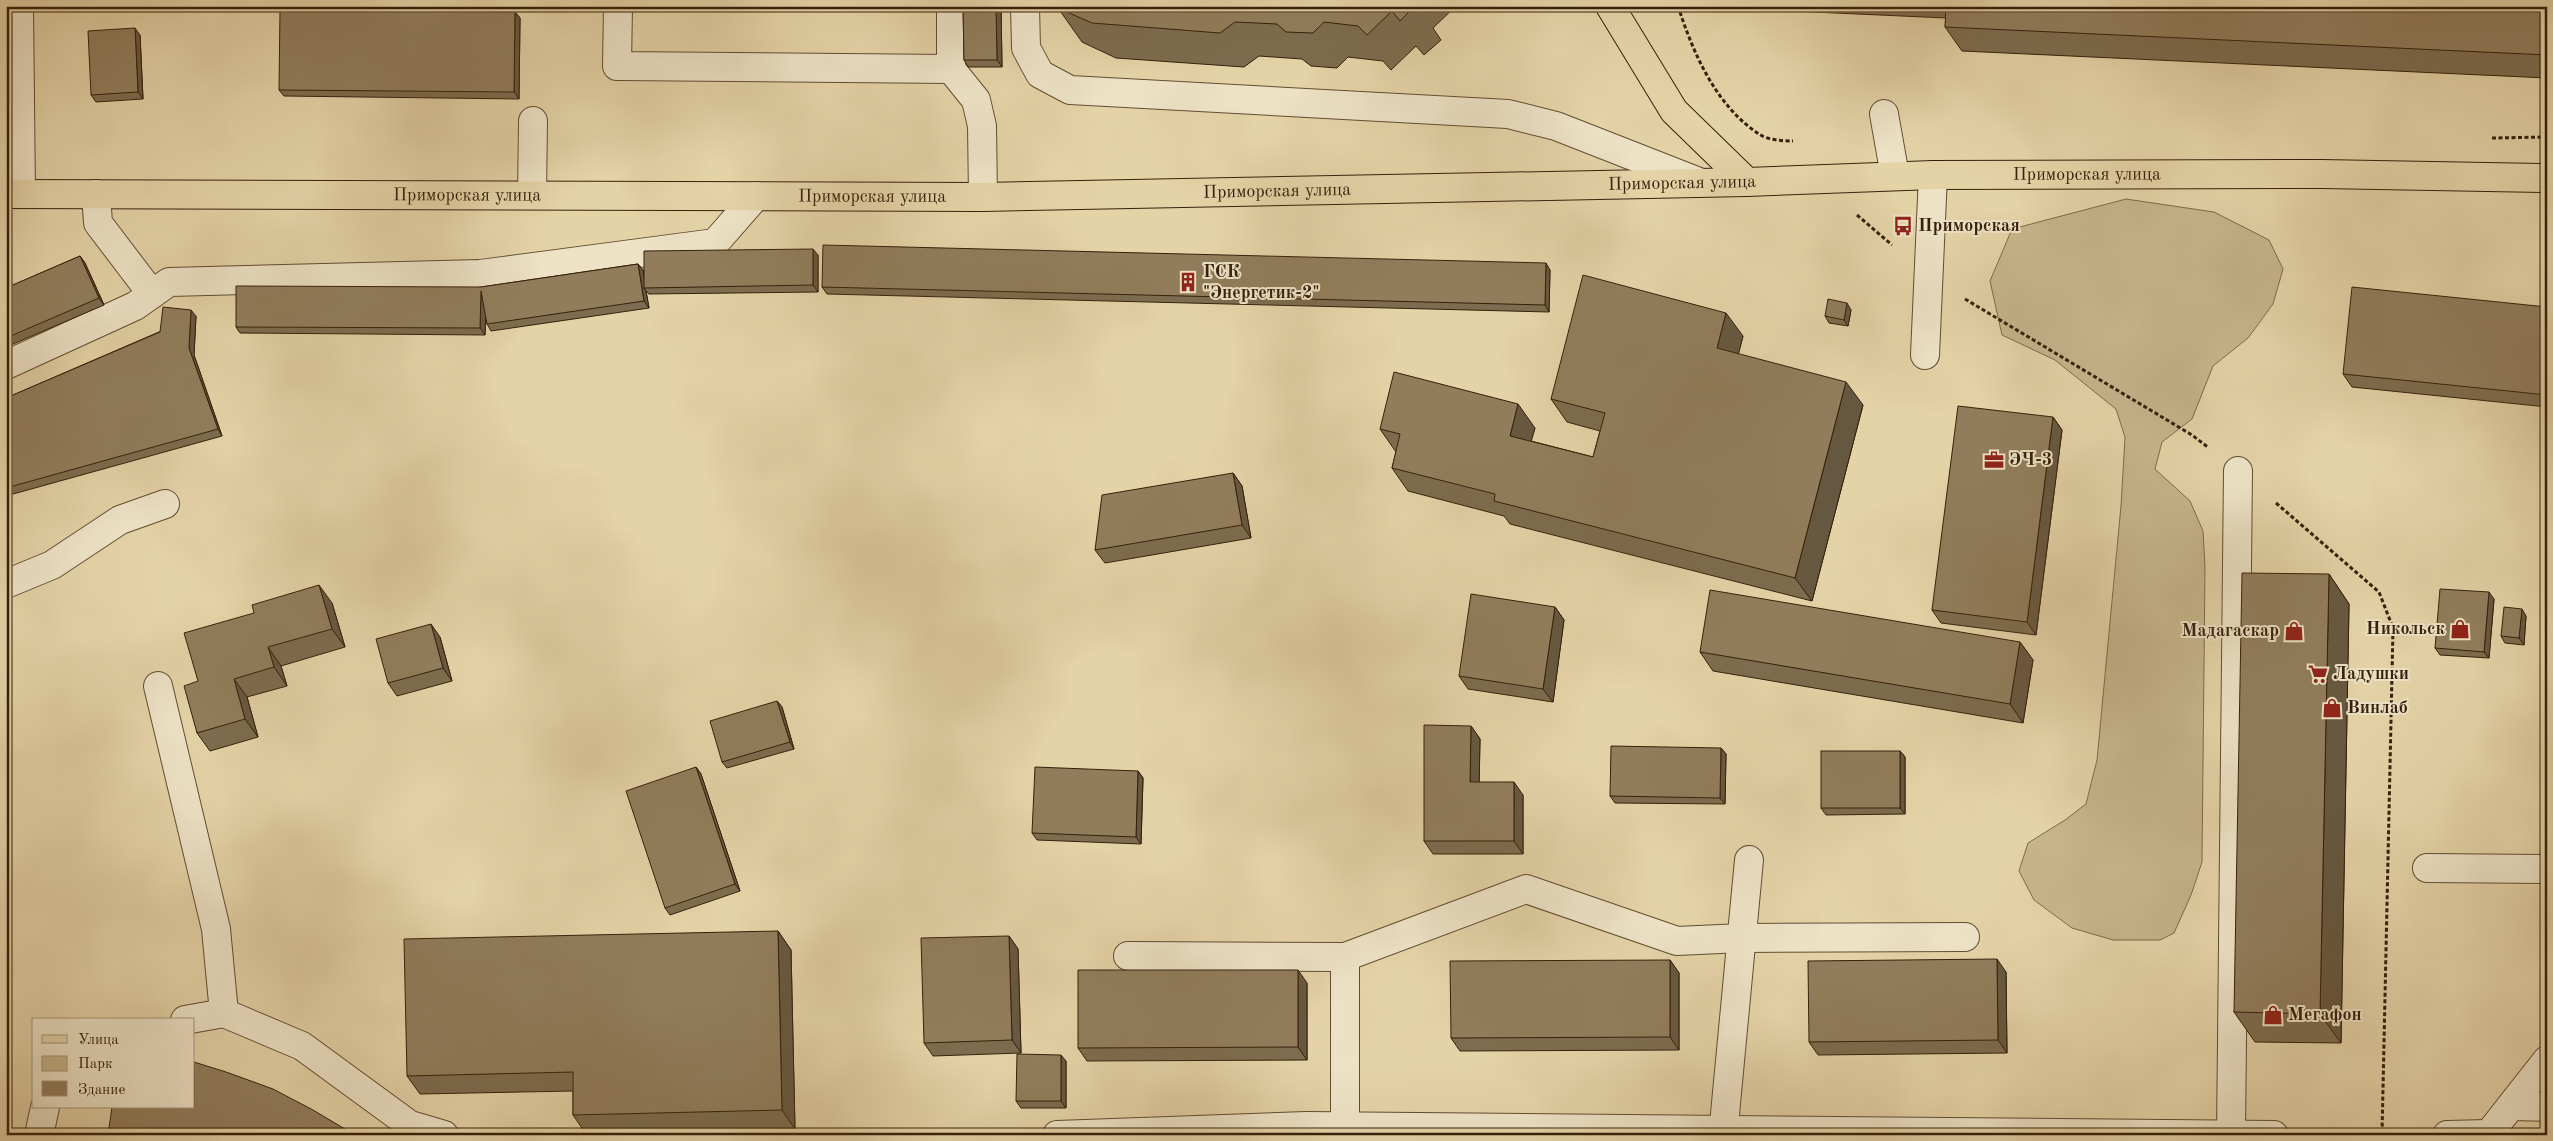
<svg xmlns="http://www.w3.org/2000/svg" width="2553" height="1141" viewBox="0 0 2553 1141" font-family="'Old Standard TT',serif">
	<rect width="100%" height="100%" fill="#e4d3a7"/>
	<filter id="stains"><feTurbulence type="fractalNoise" baseFrequency=".004" numOctaves="4"/><feColorMatrix values="0 0 0 0 .2 0 0 0 0 .09 0 0 0 0 .02 0 0 0 .5 -.17"/></filter>
	<radialGradient id="worn" r=".72"><stop offset=".6" stop-color="#630" stop-opacity="0"/><stop offset="1" stop-color="#630" stop-opacity=".3"/></radialGradient>
	<polygon fill="#c7b58c" stroke="#7f6a4b" points="2126,199 2214,212 2269,240 2283,269 2273,304 2248,338 2213,366 2192,419 2162,442 2155,469 2190,501 2203,531 2205,567 2202,862 2191,895 2174,933 2160,940 2113,940 2072,928 2034,900 2019,871 2028,843 2065,820 2086,804 2097,760 2121,506 2125,437 2116,409 2055,360 2002,335 1990,281 2012,229"/>
	<g fill="none" stroke-linecap="round" stroke-linejoin="round">
		<defs>
			<g id="minor">
				<polyline points="19,6 21,194"/>
				<polyline points="618,6 617,66 951,69"/>
				<polyline points="951,6 951,69 976,100 982,126 983,197"/>
				<polyline points="1025,6 1026,48 1040,74 1070,90 1508,114 1556,126 1699,182"/>
				<polyline points="1884,114 1895,176"/>
				<polyline points="96,194 98,223 152,294"/>
				<polyline points="532,195 533,121"/>
				<polyline points="1925,355 1933,175"/>
				<polyline points="6,365 135,306 169,282 480,274 715,243 756,196"/>
				<polyline points="6,584 52,565 120,520 165,504"/>
				<polyline points="158,686 216,929 224,1013"/>
				<polyline points="2427,868 2547,869"/>
				<polyline points="1128,956 1345,957 1526,889 1677,941 1742,938 1965,937"/>
				<polyline points="1345,957 1345,1126"/>
				<polyline points="185,1020 224,1013 302,1046 410,1125 444,1135"/>
				<polyline points="2511,1106 2547,1107"/>
				<polyline points="39,1135 45,1107"/>
				<polyline points="1057,1135 1306,1126 2274,1135"/>
				<polyline points="1723,1135 1749,860"/>
				<polyline points="2231,1135 2238,471"/>
				<polyline points="2447,1135 2488,1134"/>
				<polyline points="2488,1135 2547,1060"/>
			</g>
			<g id="major">
				<polyline points="1610,6 1674,111 1747,182"/>
				<path id="s1" d="M 6,194 L 983,197 L 1747,182 L 1933,175 L 2322,174 L 2547,178"/>
			</g>
		</defs>
		<use href="#minor" stroke="#624d31" stroke-width="30"/>
		<use href="#major" stroke="#37200a" stroke-width="30"/>
		<g stroke="#37200a" stroke-width="3" stroke-dasharray="4 2.5" stroke-linecap="butt">
			<path d="M 1678,6 C 1693,53 1716,106 1759,134 C 1767,140 1783,141 1793,141"/>
			<polyline points="2492,138 2547,137"/>
			<polyline points="1857,215 1892,245"/>
			<polyline points="1965,299 2192,435 2209,448"/>
			<polyline points="2276,503 2379,592 2393,628 2382,1135"/>
		</g>
		<use href="#minor" stroke="#ede2c6" stroke-width="28"/>
		<use href="#major" stroke="#e4d3a7" stroke-width="28"/>
	</g>
	<g fill="#7d6c4f" stroke="#37200a">
		<polygon points="963,6 1001,6 1002,67 968,67 964,60"/>
		<polygon points="1058,6 1456,6 1433,28 1441,40 1424,55 1416,46 1391,70 1383,61 1348,57 1337,68 1311,66 1302,59 1259,56 1244,67 1116,58 1082,42 1058,8"/>
		<polygon points="1767,6 2547,6 2547,78 1962,51 1945,27 1946,18 1769,10"/>
		<polygon points="515,12 520,18 519,99 284,96 279,90"/>
		<polygon points="140,35 143,99 96,102 91,95"/>
		<polygon points="818,255 818,292 649,294 646,291 649,308 491,331 487,324 486,317 485,335 240,333 236,327 481,287 638,264 643,270 644,277"/>
		<polygon points="80,256 85,263 104,305 6,347 6,288"/>
		<polygon points="1550,270 1549,312 827,294 822,287"/>
		<polygon points="2547,307 2547,407 2352,387 2343,374"/>
		<polygon points="1851,310 1848,326 1829,323 1825,316"/>
		<polygon points="196,316 194,355 222,436 6,496 6,398"/>
		<polygon points="1743,336 1738,354 1863,405 1812,601 1510,524 1504,516 1408,491 1392,468 1396,452 1380,429 1535,428 1531,441 1593,457 1600,431 1567,422 1551,399"/>
		<polygon points="2053,417 2062,430 2036,635 1941,623 1932,610"/>
		<polygon points="1233,473 1242,486 1251,538 1105,563 1095,550"/>
		<polygon points="2329,574 2349,604 2341,1043 2255,1042 2234,1012"/>
		<polygon points="2494,599 2489,658 2440,655 2435,648"/>
		<polygon points="332,603 345,647 281,666 287,686 247,697 258,737 210,751 197,733 198,681"/>
		<polygon points="1555,607 1564,620 1553,702 1468,689 1459,676"/>
		<polygon points="2526,616 2524,645 2505,643 2501,636"/>
		<polygon points="440,637 452,681 397,696 388,683"/>
		<polygon points="2020,642 2033,660 2023,723 1713,671 1700,652"/>
		<polygon points="777,701 782,707 794,749 727,768 722,762"/>
		<polygon points="1471,726 1480,739 1479,782 1523,795 1523,854 1433,854 1424,841"/>
		<polygon points="1721,748 1726,754 1725,804 1615,803 1610,796"/>
		<polygon points="1900,751 1905,757 1905,814 1826,815 1821,808"/>
		<polygon points="696,767 701,774 740,891 670,915 665,908"/>
		<polygon points="1138,771 1143,778 1141,844 1037,840 1032,833"/>
		<polygon points="778,931 791,950 795,1129 586,1134 573,1115 573,1091 420,1094 407,1076"/>
		<polygon points="1009,936 1018,949 1021,1053 933,1056 924,1043"/>
		<polygon points="1670,960 1679,973 1679,1050 1460,1051 1451,1038"/>
		<polygon points="2006,972 2007,1053 1818,1055 1809,1042"/>
		<polygon points="1307,983 1307,1060 1087,1061 1078,1048"/>
		<polygon points="1066,1061 1066,1108 1021,1108 1016,1101"/>
	</g>
	<g fill="#665840" stroke="#37200a">
		<polygon points="996,6 1001,6 1002,67 997,60"/>
		<polygon points="515,12 520,18 519,99 514,92"/>
		<polygon points="135,28 140,35 143,99 138,92"/>
		<polygon points="813,249 818,255 818,292 813,285"/>
		<polygon points="80,256 85,263 104,305 99,298"/>
		<polygon points="1546,263 1550,270 1549,312 1545,305"/>
		<polygon points="638,264 643,270 646,288 644,288 646,291 649,308 644,301"/>
		<polygon points="481,291 486,297 485,335 480,328"/>
		<polygon points="1847,303 1851,310 1848,326 1844,320"/>
		<polygon points="191,310 196,316 194,355 222,436 218,429 189,348"/>
		<polygon points="1726,313 1743,336 1734,372 1717,348"/>
		<polygon points="1846,382 1863,405 1812,601 1795,578"/>
		<polygon points="1518,404 1535,428 1526,459 1510,436"/>
		<polygon points="2053,417 2062,430 2036,635 2027,622"/>
		<polygon points="1233,473 1242,486 1251,538 1242,525"/>
		<polygon points="2329,574 2349,604 2341,1043 2320,1014"/>
		<polygon points="319,585 332,603 345,647 332,629"/>
		<polygon points="2489,592 2494,599 2489,658 2484,652"/>
		<polygon points="1555,607 1564,620 1553,702 1543,689"/>
		<polygon points="2522,609 2526,616 2524,645 2519,638"/>
		<polygon points="431,624 440,637 452,681 443,668"/>
		<polygon points="2020,642 2033,660 2023,723 2010,704"/>
		<polygon points="268,647 281,666 287,686 274,667"/>
		<polygon points="234,679 247,697 258,737 245,719"/>
		<polygon points="777,701 782,707 794,749 790,742"/>
		<polygon points="1471,726 1480,739 1479,795 1470,782"/>
		<polygon points="1721,748 1726,754 1725,804 1720,798"/>
		<polygon points="1900,751 1905,757 1905,814 1900,808"/>
		<polygon points="696,767 701,774 740,891 735,884"/>
		<polygon points="1138,771 1143,778 1141,844 1136,837"/>
		<polygon points="1514,782 1523,795 1523,854 1514,841"/>
		<polygon points="778,931 791,950 795,1129 782,1110"/>
		<polygon points="1009,936 1018,949 1021,1053 1012,1040"/>
		<polygon points="1997,959 2006,972 2007,1053 1998,1040"/>
		<polygon points="1670,960 1679,973 1679,1050 1670,1037"/>
		<polygon points="1298,970 1307,983 1307,1060 1298,1047"/>
		<polygon points="1061,1055 1066,1061 1066,1108 1061,1101"/>
	</g>
	<g fill="#917d5c" stroke="#37200a">
		<polygon points="963,6 996,6 997,60 964,60"/>
		<polygon points="1058,6 1415,6 1400,21 1392,11 1367,35 1358,26 1324,22 1313,33 1286,32 1277,24 1235,22 1220,33 1092,23 1058,8"/>
		<polygon points="1946,6 2547,6 2547,55 1945,27"/>
		<polygon points="280,9 515,12 514,92 279,90"/>
		<polygon points="135,28 138,92 91,95 88,31"/>
		<polygon points="823,245 1546,263 1545,305 822,287"/>
		<polygon points="813,249 813,285 644,288 644,251"/>
		<polygon points="80,256 99,298 6,338 6,288"/>
		<polygon points="638,264 644,301 487,324 481,291 480,328 236,327 236,286 481,287"/>
		<polygon points="1583,275 1726,313 1717,348 1846,382 1795,578 1494,501 1495,494 1392,468 1400,434 1380,429 1394,372 1518,404 1510,436 1593,457 1605,413 1551,399"/>
		<polygon points="2352,287 2547,307 2547,395 2343,374"/>
		<polygon points="1828,299 1847,303 1844,320 1825,316"/>
		<polygon points="163,307 191,310 189,348 218,429 6,488 6,398 160,332"/>
		<polygon points="1958,406 2053,417 2027,622 1932,610"/>
		<polygon points="1233,473 1242,525 1095,550 1102,495"/>
		<polygon points="2242,573 2329,574 2320,1014 2234,1012"/>
		<polygon points="319,585 332,629 268,647 274,667 234,679 245,719 197,733 184,686 198,681 184,633 254,613 252,605"/>
		<polygon points="2440,589 2489,592 2484,652 2435,648"/>
		<polygon points="1710,590 2020,642 2010,704 1700,652"/>
		<polygon points="1471,594 1555,607 1543,689 1459,676"/>
		<polygon points="2504,607 2522,609 2519,638 2501,636"/>
		<polygon points="431,624 443,668 388,683 376,639"/>
		<polygon points="777,701 790,742 722,762 710,721"/>
		<polygon points="1424,725 1471,726 1470,782 1514,782 1514,841 1424,841"/>
		<polygon points="1611,746 1721,748 1720,798 1610,796"/>
		<rect x="1821" y="751" width="79" height="57"/>
		<polygon points="696,767 735,884 665,908 626,791"/>
		<polygon points="1035,767 1138,771 1136,837 1032,833"/>
		<polygon points="778,931 782,1110 573,1115 573,1072 407,1076 404,939"/>
		<polygon points="1009,936 1012,1040 924,1043 921,938"/>
		<polygon points="1997,959 1998,1040 1809,1042 1808,961"/>
		<polygon points="1670,960 1670,1037 1451,1038 1450,961"/>
		<polygon points="1078,970 1298,970 1298,1047 1078,1048"/>
		<polygon points="1017,1054 1061,1055 1061,1101 1016,1101"/>
		<polygon points="194,1062 226,1072 273,1089 313,1110 355,1135 108,1135 112,1107 194,1107"/>
	</g>
	<defs>
		<symbol id="bus-bare" viewBox="-9 -9 18 18"><path d="M-5-6H5V4H4V6H2V4H-2V6H-4V4H-5ZM-3.5-4V0h7V-4ZM-3.5 1.2v1.5H-2V1.2ZM2 1.2v1.5H3.5V1.2Z" fill="#8f2418" stroke="#ede2c6" stroke-width="2.5" paint-order="stroke"/></symbol>
		<symbol id="building-bare" viewBox="-9 -9 18 18"><path d="M-4-6H4V6H1V3H-1V6H-4ZM-2.5-4.3h1.7v1.8h-1.7ZM.8-4.3h1.7v1.8H.8ZM-2.5-1h1.7V.8h-1.7ZM.8-1h1.7V.8H.8Z" fill="#8f2418" stroke="#ede2c6" stroke-width="2.5" paint-order="stroke"/></symbol>
		<symbol id="office-bare" viewBox="-9 -9 18 18"><path d="M-6-3h4V-5.5h4V-3h4V5H-6ZM-1-4.5V-3h2v-1.5ZM-6 0V1H6V0Z" fill="#8f2418" stroke="#ede2c6" stroke-width="2.5" paint-order="stroke"/></symbol>
		<symbol id="shop-bare" viewBox="-9 -9 18 18"><path d="M-5-2.5h2.3a2.7 3.5 0 0 1 5.4 0H5L5.5 6h-11ZM-1.5-2.5h3a1.5 2.3 0 0 0-3 0Z" fill="#8f2418" stroke="#ede2c6" stroke-width="2.5" paint-order="stroke"/></symbol>
		<symbol id="supermarket-bare" viewBox="-9 -9 18 18"><path d="M-6-5.5h2.5l.6 2H6L4.5 2H-2.5L-4.4-4H-6ZM-1.5 3.2a1.3 1.3 0 1 0 .1 0ZM3 3.2a1.3 1.3 0 1 0 .1 0Z" fill="#8f2418" stroke="#ede2c6" stroke-width="2.5" paint-order="stroke"/></symbol>
	</defs>
	<g fill-rule="evenodd">
		<use href="#bus-bare" x="1889" y="212" width="28" height="28"/>
		<use href="#building-bare" x="1174" y="268" width="28" height="28"/>
		<use href="#office-bare" x="1980" y="446" width="28" height="28"/>
		<use href="#shop-bare" x="2446" y="615" width="28" height="28"/>
		<use href="#shop-bare" x="2280" y="617" width="28" height="28"/>
		<use href="#supermarket-bare" x="2304" y="660" width="28" height="28"/>
		<use href="#shop-bare" x="2318" y="694" width="28" height="28"/>
		<use href="#shop-bare" x="2259" y="1001" width="28" height="28"/>
	</g>
	<g text-anchor="middle" dominant-baseline="central" stroke-width="4" stroke-linejoin="round" paint-order="stroke">
		<g font-size="18" fill="#37200a" stroke="#ede2c6">
			<text stroke="none"><textPath href="#s1" startOffset="2081">Приморская улица</textPath></text>
			<text stroke="none"><textPath href="#s1" startOffset="1676">Приморская улица</textPath></text>
			<text stroke="none"><textPath href="#s1" startOffset="1271">Приморская улица</textPath></text>
			<text stroke="none"><textPath href="#s1" startOffset="461">Приморская улица</textPath></text>
			<text stroke="none"><textPath href="#s1" startOffset="866">Приморская улица</textPath></text>
		</g>
		<g font-size="18" font-weight="bold" fill="#37200a" stroke="#ede2c6" text-anchor="start">
			<text x="1918" y="226">Приморская</text>
			<text x="1203" y="272">ГСК<tspan x="1203" dy="21">"Энергетик-2"</tspan></text>
			<text x="2009" y="460">ЭЧ-3</text>
			<text x="2445" y="629" text-anchor="end">Никольск</text>
			<text x="2279" y="631" text-anchor="end">Мадагаскар</text>
			<text x="2333" y="674">Ладушки</text>
			<text x="2347" y="708">Винлаб</text>
			<text x="2288" y="1015">Мегафон</text>
		</g>
	</g>
	<rect width="2553" height="1141" fill="none" stroke="#e4d3a7" stroke-width="25"/>
	<rect x="8" y="8" width="2538" height="1126" fill="none" stroke="#37200a" stroke-width="2.5"/>
	<rect x="12" y="12" width="2528" height="1116" fill="none" stroke="#37200a"/>
	<rect x="32" y="1018" width="162" height="90" fill="#ede2c6" stroke="#a4947b"/>
	<rect x="42" y="1035" width="25" height="8" fill="#e4d3a7" stroke="#a4947b"/>
	<text x="78" y="1044" font-size="15" fill="#37200a">Улица</text>
	<rect x="42" y="1056" width="25" height="15" fill="#c7b58c" stroke="#a4947b"/>
	<text x="78" y="1068" font-size="15" fill="#37200a">Парк</text>
	<rect x="42" y="1081" width="25" height="15" fill="#917d5c" stroke="#a4947b"/>
	<text x="78" y="1094" font-size="15" fill="#37200a">Здание</text>
	<rect width="100%" height="100%" filter="url(#stains)"/>
	<rect width="100%" height="100%" fill="url(#worn)"/>
</svg>
